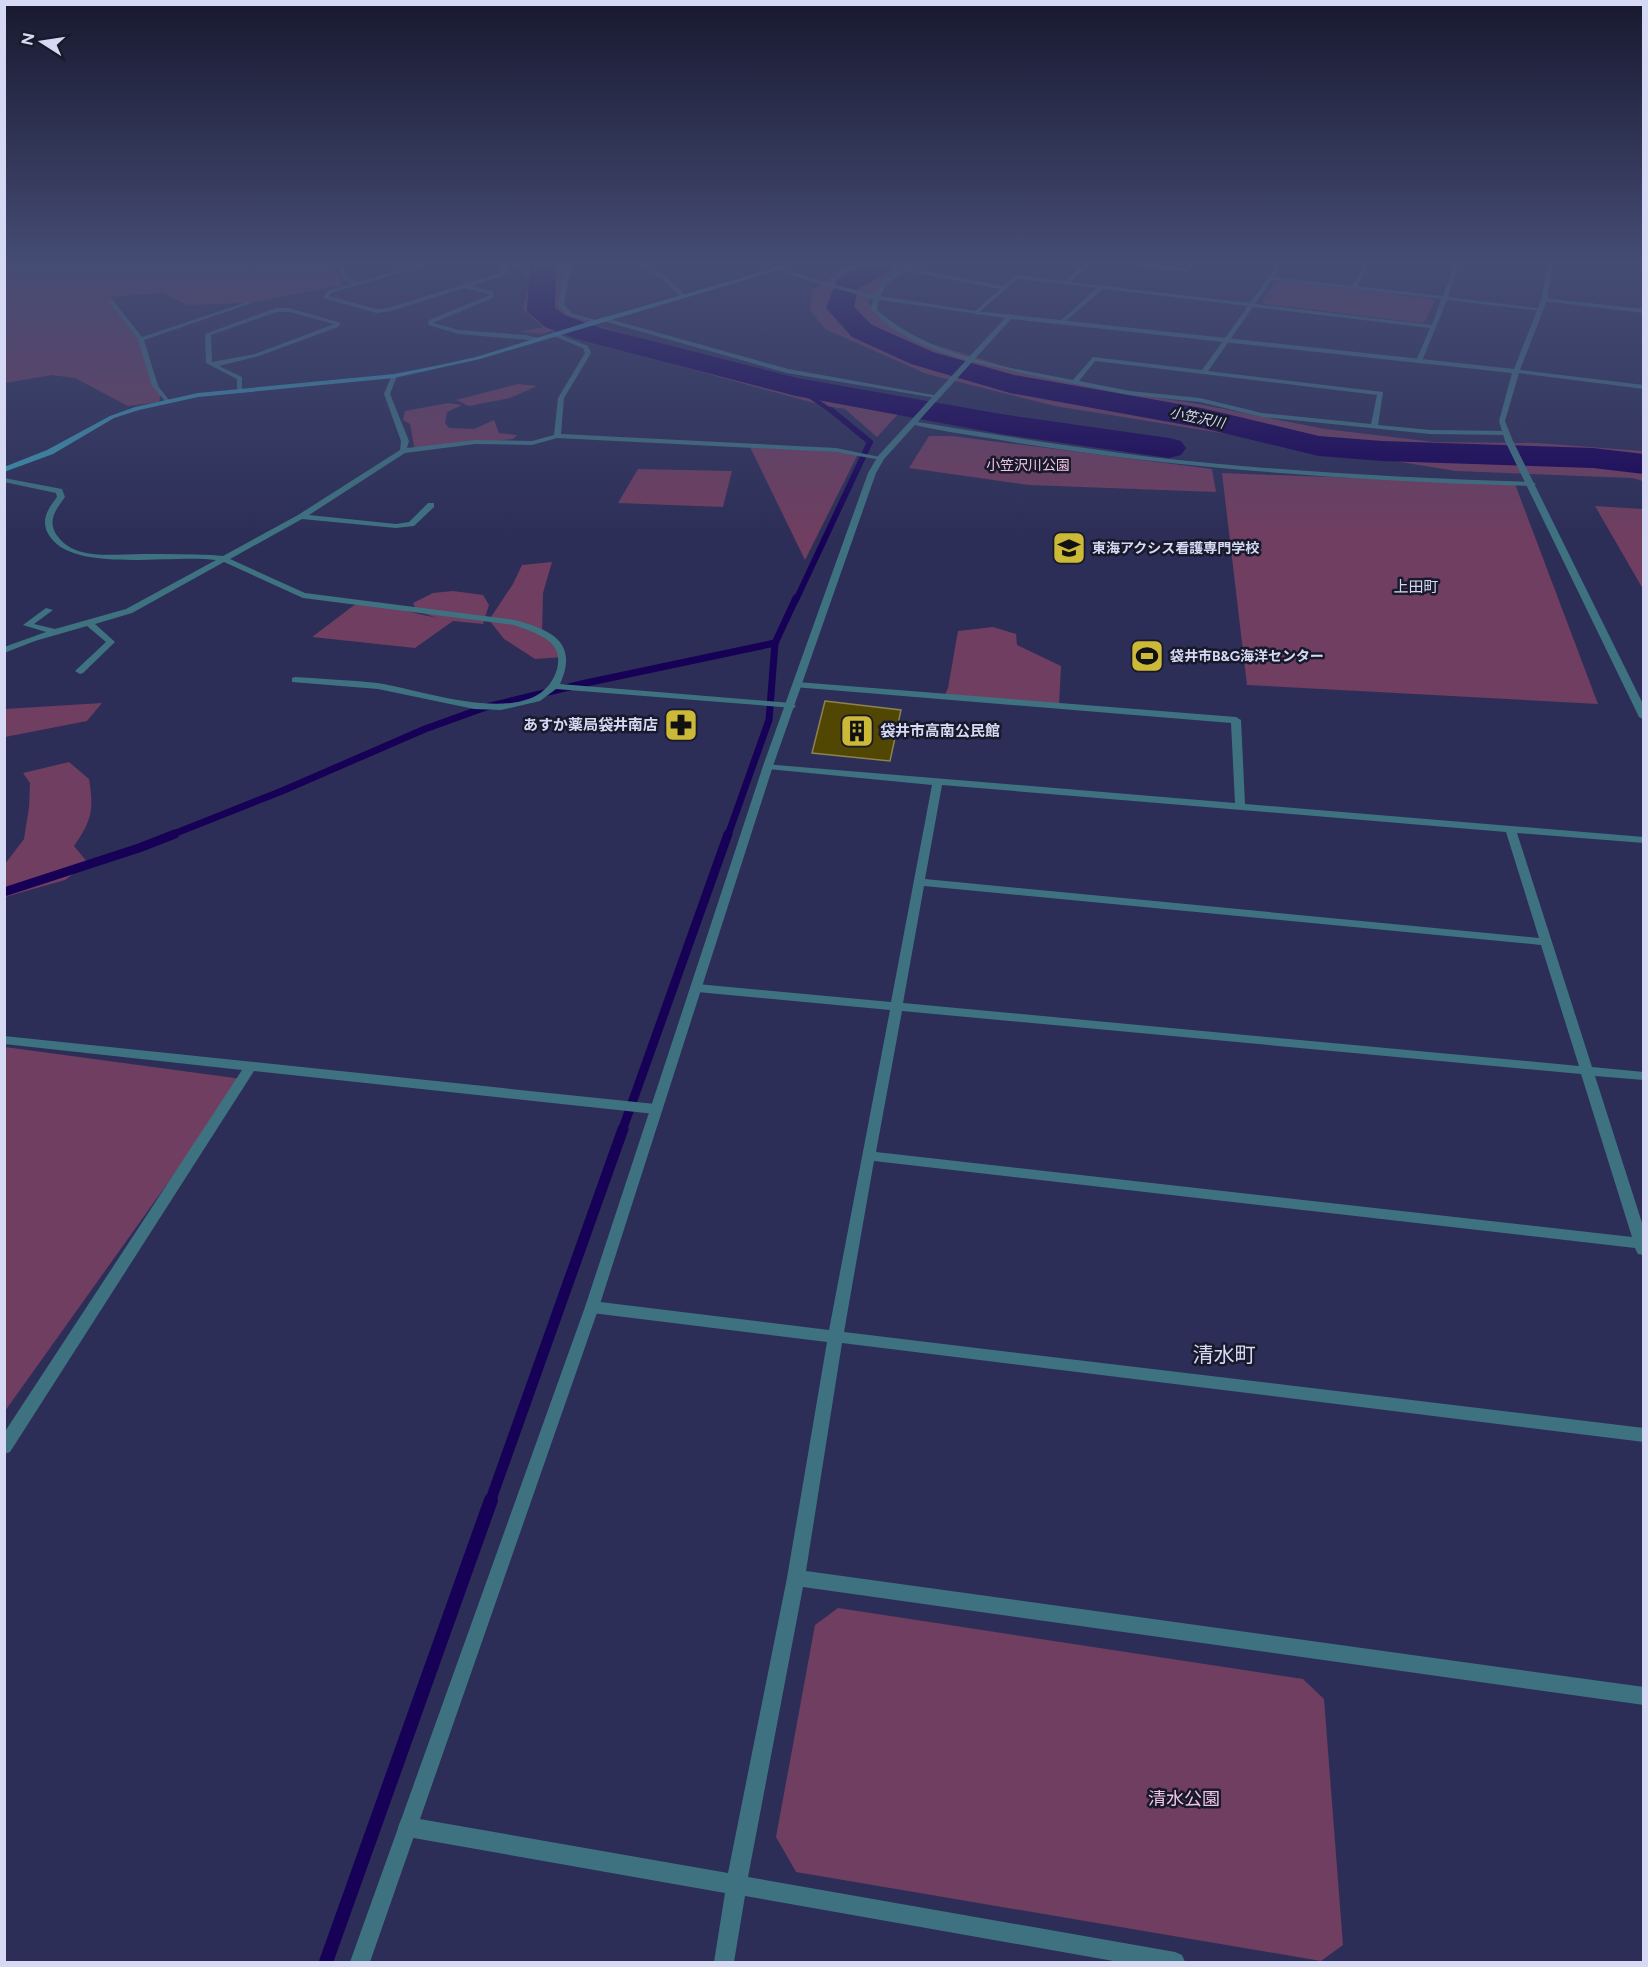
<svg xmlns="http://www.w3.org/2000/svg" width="1648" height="1967" viewBox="0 0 1648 1967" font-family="Figtree,'Noto Sans JP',sans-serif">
	<rect width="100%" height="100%" fill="#2c2e57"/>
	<g fill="#6f3e60">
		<polygon points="5,262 331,262 343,285 249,303 188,305 163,293 111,297 141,339 161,393 159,402 128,406 75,378 52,375 5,383"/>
		<polygon points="511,262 568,262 561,305 571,315 594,321 541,334 520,332 543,327 523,309 530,281"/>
		<polygon points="864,262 933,262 892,273 868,302 879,316 919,340 1020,371 1126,393 1198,404 1325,429 1434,442 1537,443 1643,451 1643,481 1632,478 1456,471 1055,406 927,374 825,329 810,310 812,290 845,268"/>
		<polygon points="1282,281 1433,299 1435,301 1425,321 1421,323 1265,304 1262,301 1277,282"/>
		<polygon points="602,327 680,350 784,377 910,401 877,437 845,409 825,406 574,337"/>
		<polygon points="518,384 537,386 510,398 469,406 456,400"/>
		<polygon points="448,403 462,405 447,412 445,423 449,428 474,429 494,420 499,433 517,435 513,439 420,449 414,446 410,424 403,420 405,411"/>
		<polygon points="929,436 952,436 1212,469 1216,492 1029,485 909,468"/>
		<polygon points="749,445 858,454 805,560"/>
		<polygon points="638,469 732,471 723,507 618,503"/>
		<polygon points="1222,473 1515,484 1598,704 1247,685"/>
		<polygon points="1595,506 1643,509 1643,589"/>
		<polygon points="552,562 543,593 542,633 564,657 535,659 504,639 489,620 513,584 522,565"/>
		<polygon points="453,591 483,595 489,605 483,624 453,621 415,648 312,637 357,603 393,608 437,618 417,611 413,603 433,593"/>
		<polygon points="993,627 1016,634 1017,645 1061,666 1059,706 944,697 948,688 958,631"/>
		<polygon points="102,703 87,721 5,737 5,709"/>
		<path d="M 69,762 L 89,779 C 94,810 92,820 74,846 L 88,863 L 65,880 L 5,897 L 5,864 L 24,839 L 29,807 L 30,783 L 23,773 Z"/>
		<polygon points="5,1047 242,1079 5,1411"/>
		<polygon points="838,1608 1303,1679 1324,1699 1343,1945 1321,1961 796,1872 776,1837 815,1625"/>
	</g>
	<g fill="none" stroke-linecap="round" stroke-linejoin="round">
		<polyline stroke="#170157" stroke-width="4.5" points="796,387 833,412"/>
		<polyline stroke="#170157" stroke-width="6" points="796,600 870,442 831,410"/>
		<g stroke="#170157" stroke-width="7">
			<polyline points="171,835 282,791 425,729 486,707 586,683 775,643"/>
			<polyline points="728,835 769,720 775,643 796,598"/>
		</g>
		<g stroke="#170157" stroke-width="9">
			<polyline points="4,892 139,848 175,834"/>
			<polyline points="622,1131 728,834"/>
		</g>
		<polyline stroke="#170157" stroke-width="11" points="490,1502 623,1129"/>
		<polyline stroke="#170157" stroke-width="14" points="326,1962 491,1500"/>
		<g fill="#170157" fill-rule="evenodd">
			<polygon points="530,262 556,262 555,308 565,315 597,327 797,378 1001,414 1169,438 1181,441 1186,448 1181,455 1169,458 1001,434 796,396 577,339 545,327 527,311"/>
			<polygon points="870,262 901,262 897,267 858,289 854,307 872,325 933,352 1014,375 1202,408 1319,436 1382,441 1593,448 1644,454 1644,474 1593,468 1382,461 1319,456 1202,428 1010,393 911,364 852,337 826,308 837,279"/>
		</g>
	</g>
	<polygon fill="#514703" stroke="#8b824e" stroke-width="1.5" points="825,701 901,710 890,761 812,753"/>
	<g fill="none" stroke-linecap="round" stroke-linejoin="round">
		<g fill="#3e7281" fill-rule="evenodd">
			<polygon points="339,262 345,262 342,264 348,278 358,282 430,262 437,262 331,293 329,296 376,309 388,308 500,273 502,271 498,262 503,262 508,271 504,275 470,286 494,292 493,298 433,323 459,330 526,335 543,339 540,341 459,334 428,325 429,320 488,296 489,294 464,288 391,311 376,313 323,298 327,291 352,284 344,280 336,264"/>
			<polygon points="567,262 572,262 564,305 573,314 596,320 596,322 569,316 558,305"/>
			<path d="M 638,262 C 653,262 674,285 685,295 L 685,297 L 681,297 L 662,279 Z"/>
			<path d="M 925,262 L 933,262 L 912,269 L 1003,286 L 1016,275 L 1065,281 L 1086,262 L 1091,262 L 1071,282 L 1250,303 L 1277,265 L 1258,264 L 1256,262 L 1284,262 L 1274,277 L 1352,286 L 1367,262 L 1371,262 L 1357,286 L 1443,296 L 1455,262 L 1460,262 L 1448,297 L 1544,309 L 1541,311 L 1447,300 L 1422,361 L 1419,363 L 1416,361 L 1430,328 L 1253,307 L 1208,371 L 1383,392 L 1378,425 L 1430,430 L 1507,431 L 1510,433 L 1507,435 L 1430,434 L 1262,417 L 1200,402 L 1130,395 L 1025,374 L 966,360 L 938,351 L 912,340 L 890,327 L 871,310 C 875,278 898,269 925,262 ZM 907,271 L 1000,289 L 974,312 L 976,315 L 1017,279 L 1097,288 L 1059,322 L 1061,325 L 1103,289 L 1248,306 L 1202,370 L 1093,357 L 1073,380 C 1005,367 931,357 877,310 C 879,290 889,279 907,271 ZM 1272,280 L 1441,299 L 1432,325 L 1255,304 ZM 1095,361 L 1377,395 L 1371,424 L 1262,413 L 1200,398 L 1130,391 L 1079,381 Z"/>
			<polygon points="1108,262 1123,262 1186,268 1191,262 1197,262 1187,272"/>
			<polygon points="111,298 142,337 247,302 252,303 144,340 158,386 169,400 166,402 152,386 138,339 108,300"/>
			<polygon points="1544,298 1644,309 1644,313 1542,301"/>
			<path d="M 276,308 L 289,308 L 341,323 L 338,327 L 259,356 L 219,366 L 242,377 L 242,389 L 237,390 L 237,379 L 206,363 L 205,334 ZM 277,312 L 289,312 L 334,324 L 255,354 L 212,362 L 211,335 Z"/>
			<polygon points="602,317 788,369 939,396 936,398 787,373 600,320"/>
			<path d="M 553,332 L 588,346 L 591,353 L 564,398 L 561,434 L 836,448 L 885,458 L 881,460 L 836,452 L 557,438 L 532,445 L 475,444 L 405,453 L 309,515 L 396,524 L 409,522 L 428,503 L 434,503 L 434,507 L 414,526 L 396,528 L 302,519 L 230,559 L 305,593 L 515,620 C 551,630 579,642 560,684 L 791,703 L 796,706 L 794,708 L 556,689 L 540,701 L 501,710 L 474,709 L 378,689 L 292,682 L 292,678 L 295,677 C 322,679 350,680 377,683 C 421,689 528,730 554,677 C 558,669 560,659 556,650 C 550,636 527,630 514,625 L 303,598 L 224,562 L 132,613 L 95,624 L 115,642 L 83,673 L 80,674 L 75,671 L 106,642 L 87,626 L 35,641 L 4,653 L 4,647 L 46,632 L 23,625 L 46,608 L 53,610 L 34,624 L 55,629 L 126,609 L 216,560 C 173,554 77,573 51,538 C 39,522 47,510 57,497 L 56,493 L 4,482 L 4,478 L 62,489 L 65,497 C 55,511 46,522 59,538 C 78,562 120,553 146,554 C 168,554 189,554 211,555 L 223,556 L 298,515 L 400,450 L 401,441 L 384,394 L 392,375 L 397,376 L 390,394 L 409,441 L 407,448 L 475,440 L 532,441 L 554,435 L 558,398 L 585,353 L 583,348 L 551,335 Z"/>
			<path d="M 912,421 C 991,434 1071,447 1151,457 C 1277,471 1405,478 1532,482 L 1536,484 L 1532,486 C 1358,481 1184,469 1012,442 C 978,436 944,432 910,424 L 909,423 Z"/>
			<path d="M 797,682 L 1236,717 L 1241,720 L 1245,804 L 1644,837 L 1644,843 L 1517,833 L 1592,1067 L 1644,1072 L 1644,1080 L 1595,1076 L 1644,1229 L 1644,1255 L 1638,1254 L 1635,1248 L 874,1161 L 844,1332 L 1644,1428 L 1644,1442 L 842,1343 L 806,1571 L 1644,1687 L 1644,1705 L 803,1587 L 748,1877 L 1175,1952 L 1182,1955 L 1185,1962 L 1119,1962 L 745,1896 L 734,1962 L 714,1962 L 725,1893 L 408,1837 L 401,1834 L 398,1827 L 401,1820 L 408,1817 L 728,1873 L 787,1578 L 827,1342 L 592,1313 L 587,1311 L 585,1307 L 587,1303 L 592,1301 L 829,1330 L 890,1010 L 697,992 L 691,988 L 697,984 L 891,1002 L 932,785 L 768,769 L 764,768 L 764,764 L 1235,803 L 1231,723 L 794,687 L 794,683 ZM 942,785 L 1506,832 L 1539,938 L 925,879 ZM 924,886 L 1541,945 L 1579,1066 L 903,1003 ZM 902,1011 L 1581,1074 L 1632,1237 L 876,1152 Z"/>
			<polygon points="4,1036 655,1104 660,1106 662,1109 660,1112 655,1114 254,1071 10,1452 4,1454 4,1433 242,1070 4,1044"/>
		</g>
		<polygon fill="#3e7281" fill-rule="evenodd" points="755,262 762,262 817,280 874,295 976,311 1514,369 1541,300 1548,262 1553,262 1547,300 1520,370 1644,385 1644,389 1519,373 1505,421 1513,441 1644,706 1644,720 1639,717 1505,441 1499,421 1512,373 1011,319 884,459 876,473 773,766 599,1307 370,1962 350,1962 585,1307 763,766 868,473 878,456 1005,318 874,299 813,282"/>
		<polygon fill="#3b94ad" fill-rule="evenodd" points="797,262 805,262 480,359 394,378 198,397 139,410 114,418 53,454 4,472 4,467 47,450 110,416 135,407 198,393 394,374 440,365 476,357 588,322"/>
	</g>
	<linearGradient id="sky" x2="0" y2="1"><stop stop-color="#181930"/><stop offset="0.49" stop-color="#454c74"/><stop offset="1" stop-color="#454c74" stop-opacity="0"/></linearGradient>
	<rect width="1648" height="537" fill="url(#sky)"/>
	<defs>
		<symbol id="university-square" viewBox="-11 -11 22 22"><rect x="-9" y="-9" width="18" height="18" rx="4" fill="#cdb938" stroke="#18192b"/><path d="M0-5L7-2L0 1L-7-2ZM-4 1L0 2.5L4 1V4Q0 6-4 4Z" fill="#111"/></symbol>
		<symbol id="stadium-square" viewBox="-11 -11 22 22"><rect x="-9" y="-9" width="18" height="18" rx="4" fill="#cdb938" stroke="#18192b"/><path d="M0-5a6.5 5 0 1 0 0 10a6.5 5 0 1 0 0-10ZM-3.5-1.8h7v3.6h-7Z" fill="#111"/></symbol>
		<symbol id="pharmacy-square" viewBox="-11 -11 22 22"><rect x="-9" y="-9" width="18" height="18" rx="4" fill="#cdb938" stroke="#18192b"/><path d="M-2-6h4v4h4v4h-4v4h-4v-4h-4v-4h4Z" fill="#111"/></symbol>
		<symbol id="building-square" viewBox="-11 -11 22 22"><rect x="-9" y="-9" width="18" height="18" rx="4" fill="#cdb938" stroke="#18192b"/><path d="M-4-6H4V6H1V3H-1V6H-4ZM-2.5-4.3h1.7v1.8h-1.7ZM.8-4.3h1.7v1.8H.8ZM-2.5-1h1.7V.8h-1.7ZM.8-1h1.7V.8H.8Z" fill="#111"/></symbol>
	</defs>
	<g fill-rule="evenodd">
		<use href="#university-square" x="1050" y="529" width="38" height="38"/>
		<use href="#stadium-square" x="1128" y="637" width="38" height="38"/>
		<use href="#pharmacy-square" x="662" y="706" width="38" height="38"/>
		<use href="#building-square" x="838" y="712" width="38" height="38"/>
	</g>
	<g text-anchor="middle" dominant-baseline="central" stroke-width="5" stroke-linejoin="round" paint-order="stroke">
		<g font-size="14" font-style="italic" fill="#d7daf2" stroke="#18192b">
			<text transform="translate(1197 418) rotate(12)">小笠沢川</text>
		</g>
		<g font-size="14" fill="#f3c4e2" stroke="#18192b">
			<text x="1028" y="465">小笠沢川公園</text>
		</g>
		<g font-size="14" font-weight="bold" fill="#d5d9f3" stroke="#18192b" text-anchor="start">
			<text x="1092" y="548">東海アクシス看護専門学校</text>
			<text x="1170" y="656">袋井市B&amp;G海洋センター</text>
		</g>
		<g font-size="15" fill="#d5d9f3" stroke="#18192b">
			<text x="1416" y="587">上田町</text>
		</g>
		<g font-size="15" font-weight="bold" fill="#d5d9f3" stroke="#18192b" text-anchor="end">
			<text x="658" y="725">あすか薬局袋井南店</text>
			<text x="880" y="731" text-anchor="start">袋井市高南公民館</text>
		</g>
		<g font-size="18" fill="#f3c4e2" stroke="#18192b">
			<text x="1184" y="1799">清水公園</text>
		</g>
		<g font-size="21" fill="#d5d9f3" stroke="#18192b">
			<text x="1224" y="1354">清水町</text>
		</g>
	</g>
	<rect width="1648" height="1967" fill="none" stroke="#d5d9f3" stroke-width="12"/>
	<g transform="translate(42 42) rotate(282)" stroke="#18192b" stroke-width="4.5" paint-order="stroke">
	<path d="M0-4.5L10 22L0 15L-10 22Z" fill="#d5d9f3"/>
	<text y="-9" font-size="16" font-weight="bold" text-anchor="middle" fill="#d5d9f3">N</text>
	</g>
</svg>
